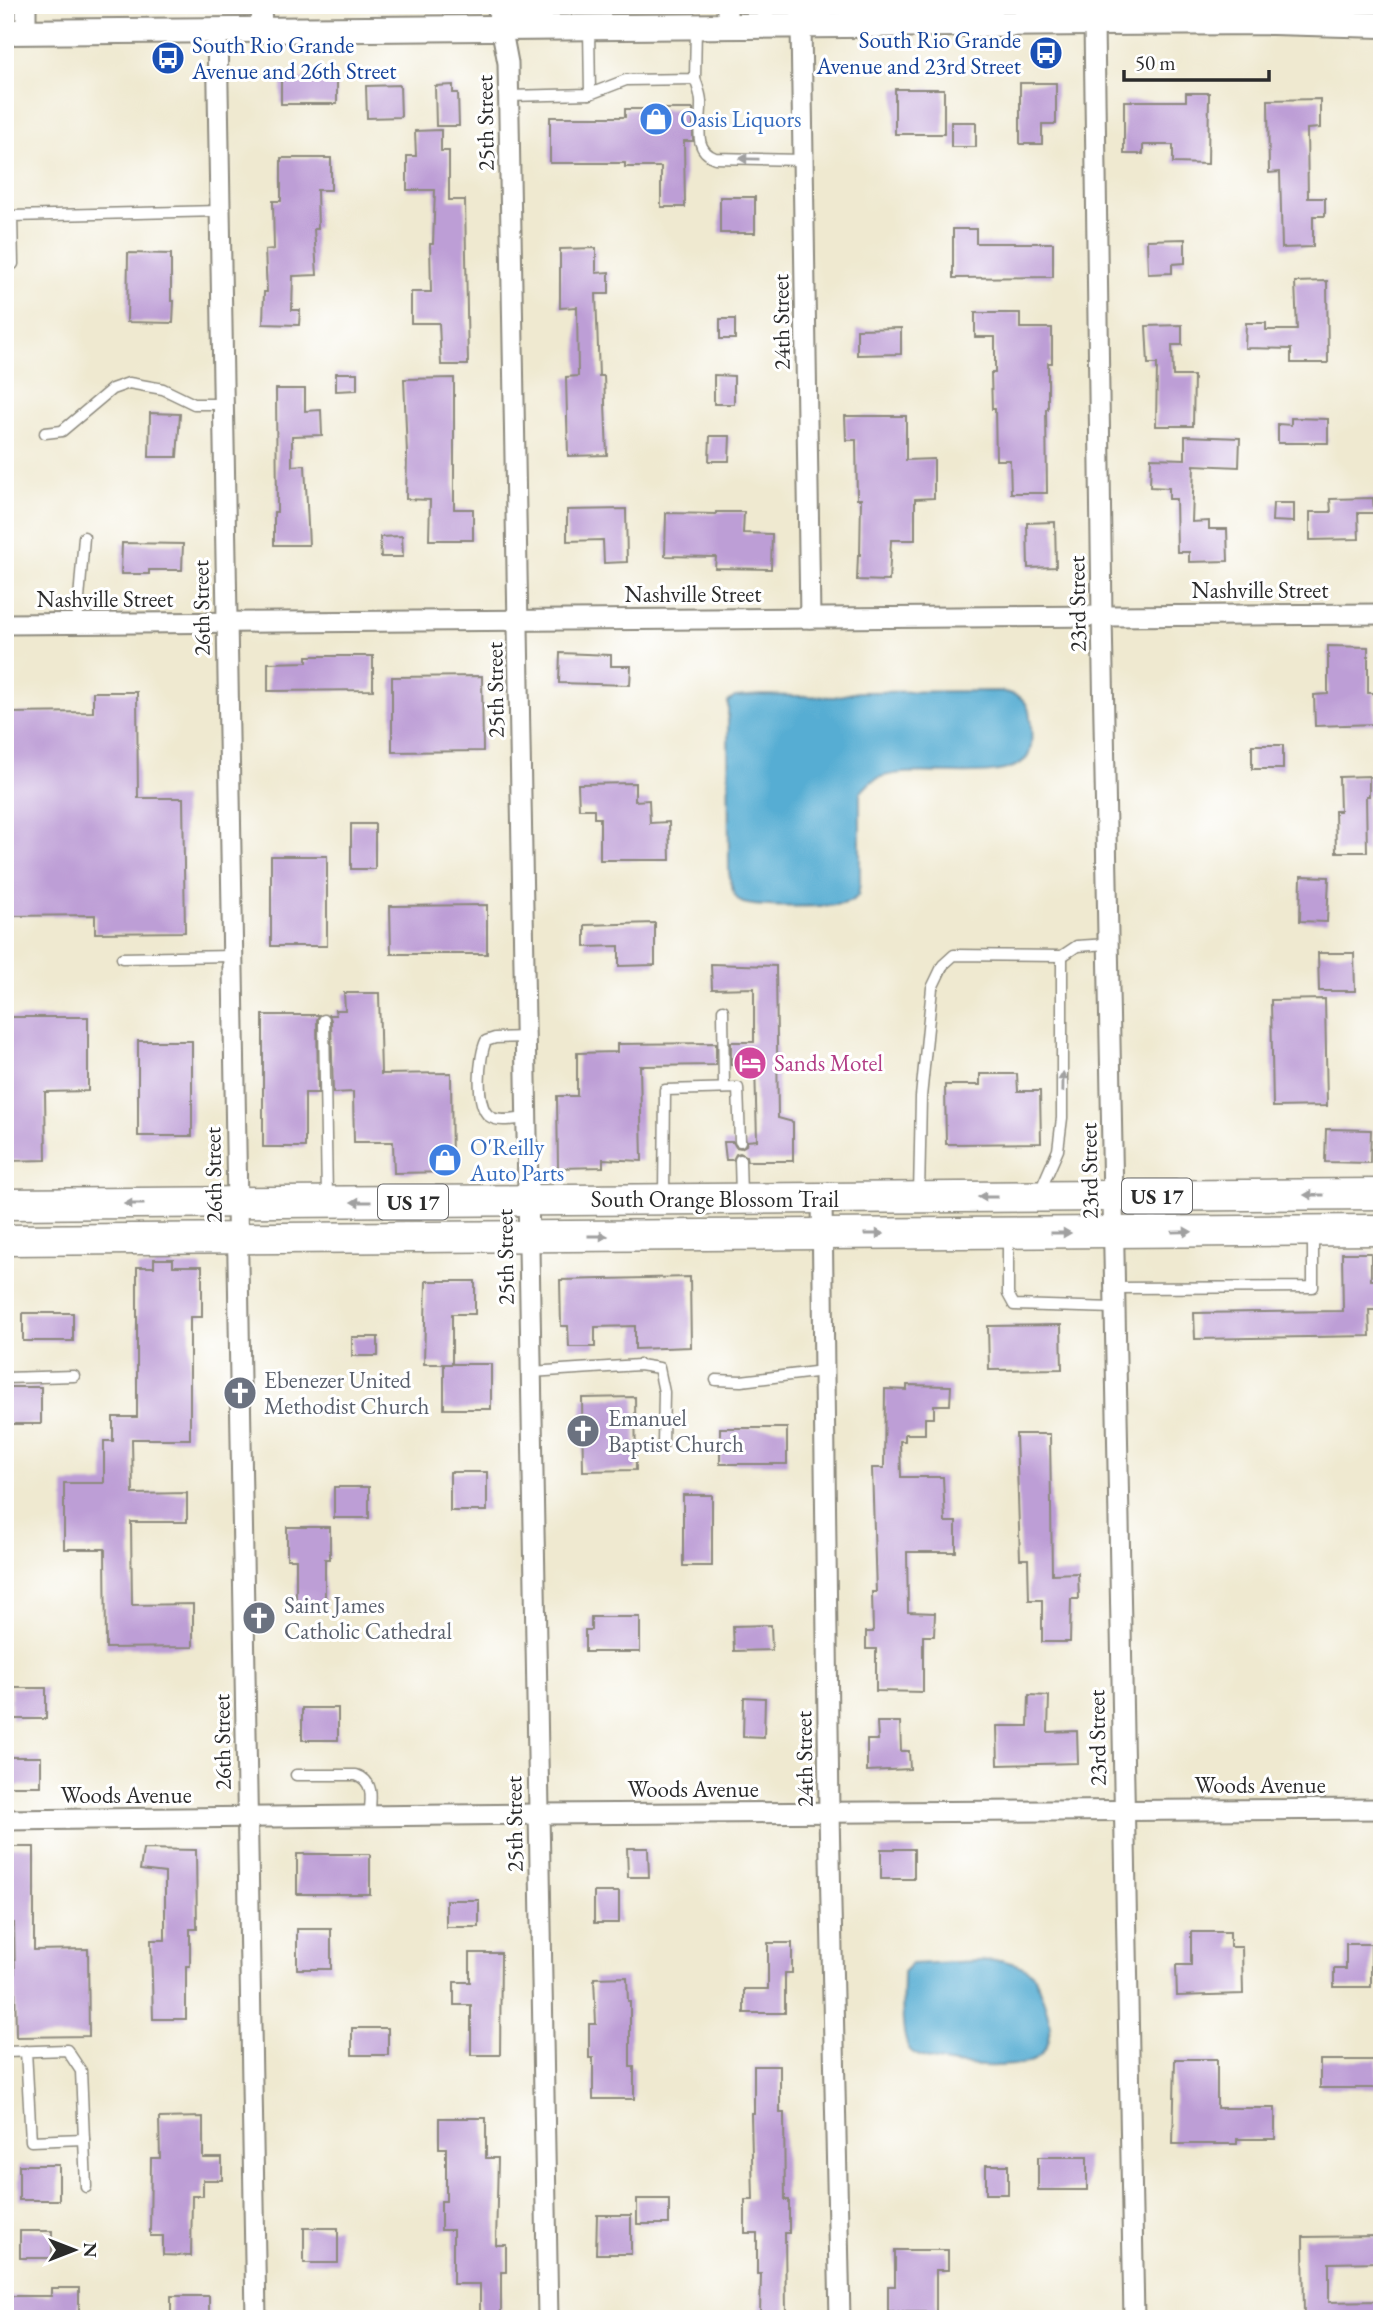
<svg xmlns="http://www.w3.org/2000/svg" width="1387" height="2324" viewBox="0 0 1387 2324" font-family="'EB Garamond',serif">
	<rect width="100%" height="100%" fill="#fff"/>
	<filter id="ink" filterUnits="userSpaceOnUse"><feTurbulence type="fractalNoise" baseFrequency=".0143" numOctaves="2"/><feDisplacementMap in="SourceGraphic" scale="14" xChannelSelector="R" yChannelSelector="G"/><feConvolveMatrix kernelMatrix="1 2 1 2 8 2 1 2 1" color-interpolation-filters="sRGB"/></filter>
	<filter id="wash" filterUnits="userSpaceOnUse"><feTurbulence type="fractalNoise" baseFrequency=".00686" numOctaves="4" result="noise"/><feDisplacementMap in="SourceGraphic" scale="28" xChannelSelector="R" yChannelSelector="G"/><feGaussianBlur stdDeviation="1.57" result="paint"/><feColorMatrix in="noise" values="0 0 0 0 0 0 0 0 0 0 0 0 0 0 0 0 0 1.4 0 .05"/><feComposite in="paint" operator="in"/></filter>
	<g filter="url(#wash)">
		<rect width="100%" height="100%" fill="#efe9d0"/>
		<g fill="#57add3" stroke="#416c7f" stroke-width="2">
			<path d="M 1000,691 C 1013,694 1026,696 1029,711 C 1031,723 1035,749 1026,759 C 997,787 914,762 876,779 C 870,781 865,788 860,793 L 860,883 L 858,896 C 855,898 853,901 849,902 C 837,908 752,908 741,902 C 732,896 731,882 729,872 L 728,702 L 735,697 L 761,695 L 834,697 L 858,692 Z"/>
			<path d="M 1001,1960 C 1012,1963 1027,1966 1034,1976 C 1037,1979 1038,1986 1040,1991 C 1049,2013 1059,2041 1036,2059 C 1019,2072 926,2066 911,2051 C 899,2038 903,1990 903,1972 L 911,1964 Z"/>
		</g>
		<g id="blocks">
			<g fill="#bd9ed6">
				<polygon points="337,78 337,104 281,104 281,79"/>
				<polygon points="1020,83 1056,83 1056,124 1042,124 1042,144 1020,144"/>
				<polygon points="400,85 401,117 367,118 366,86"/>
				<polygon points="453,85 453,93 458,93 459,126 436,126 435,86"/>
				<rect x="895" y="89" width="49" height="45"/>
				<polygon points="1186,93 1209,93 1208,164 1173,163 1173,145 1143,145 1143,154 1124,154 1124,101 1186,101"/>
				<polygon points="1320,99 1320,128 1307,129 1308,198 1325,198 1325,216 1313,216 1313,247 1282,248 1280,172 1269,173 1268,100"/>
				<polygon points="625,109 693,109 693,141 684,141 685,207 661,207 661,167 625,167 625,163 550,163 550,117 625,117"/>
				<rect x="951" y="122" width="25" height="25"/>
				<polygon points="441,130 441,151 449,151 449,200 465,200 468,365 441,365 439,323 411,323 411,292 431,292 430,244 433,244 435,190 407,190 407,156 416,156 415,131"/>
				<polygon points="281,158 331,158 331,190 317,190 318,229 314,229 317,275 293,276 292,310 300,310 299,325 263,324 264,292 267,292 265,250 274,249 273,201 281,201"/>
				<rect x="720" y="197" width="35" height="36"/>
				<polygon points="953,229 976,229 976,243 1053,243 1053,277 953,278"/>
				<polygon points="1185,239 1185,263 1172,264 1172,273 1148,274 1147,240"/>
				<polygon points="596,248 596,273 609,272 609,294 596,294 599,376 604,376 607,455 568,456 566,377 578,376 577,307 560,308 560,249"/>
				<polygon points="128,253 171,254 171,301 174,301 173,323 127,322"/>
				<polygon points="1327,281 1328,363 1291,363 1291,349 1245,348 1246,323 1266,323 1266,330 1297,330 1295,282"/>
				<polygon points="975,313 1020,313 1020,328 1052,328 1052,363 1048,363 1048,409 1046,409 1047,493 1011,493 1010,460 996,460 995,409 992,409 991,373 995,373 995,337 975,337"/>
				<rect x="720" y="319" width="15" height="20"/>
				<polygon points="1182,325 1182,345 1172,345 1173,376 1194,376 1193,426 1156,426 1157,364 1148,364 1146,326"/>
				<polygon points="901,328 901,354 857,355 857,329"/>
				<polygon points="336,373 357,373 357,390 336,391"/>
				<polygon points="714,375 734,376 734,404 714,404"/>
				<polygon points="454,378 454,509 473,509 473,540 429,540 430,500 406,499 407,454 404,379"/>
				<polygon points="276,389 305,389 305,411 321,410 322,435 292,436 292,466 305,465 309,545 274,545 274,512 277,512"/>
				<polygon points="150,413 180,414 177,457 149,457"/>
				<polygon points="845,416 906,416 906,460 934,459 934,498 915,499 915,540 891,540 889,581 857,580 858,555 860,555 861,499 857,499 856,440 846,440"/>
				<polygon points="1291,418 1328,419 1328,443 1278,443 1278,424 1291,425"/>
				<polygon points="710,436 730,436 729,461 709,461"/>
				<polygon points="1185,436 1240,438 1239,467 1194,465 1192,522 1209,521 1209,529 1227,529 1228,561 1189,562 1189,552 1177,552 1176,499 1169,499 1169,488 1150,487 1151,458 1185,459"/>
				<polygon points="1373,498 1374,513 1358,513 1359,539 1310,540 1310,512 1331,512 1330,499"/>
				<polygon points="1273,503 1294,503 1294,522 1272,521"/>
				<polygon points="626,509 627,562 604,563 603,540 567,541 567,510"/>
				<polygon points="716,512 744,512 743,533 772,534 771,569 715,568 716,557 665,556 666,513 716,514"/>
				<polygon points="1055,522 1056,567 1028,568 1027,523"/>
				<polygon points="402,536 403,557 381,557 380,537"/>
				<polygon points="122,543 183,544 182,570 149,570 149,574 121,574"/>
				<polygon points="1328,646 1368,647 1368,693 1374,693 1375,724 1315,726 1314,695 1328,694"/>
				<polygon points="560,653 611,655 611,666 631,666 630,685 559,683"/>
				<polygon points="307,656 373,656 373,690 268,691 268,663 307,662"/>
				<polygon points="482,676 483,751 392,752 392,677"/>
				<polygon points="93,692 137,692 138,798 183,798 185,932 95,933 95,915 5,916 5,713 93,712"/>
				<rect x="1252" y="745" width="31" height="24"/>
				<polygon points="1369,776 1369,796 1366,796 1367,852 1336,852 1335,811 1340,811 1339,777"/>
				<polygon points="635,783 635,801 649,800 650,823 669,822 670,860 600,860 600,818 594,818 594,809 579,809 578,784"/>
				<rect x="351" y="824" width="24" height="45"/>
				<rect x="271" y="856" width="56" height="90"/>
				<polygon points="1301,876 1329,877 1327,922 1300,921"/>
				<polygon points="487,905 487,954 391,954 390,906"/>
				<polygon points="655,923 655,965 619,966 619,946 585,947 585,925"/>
				<polygon points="1318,953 1354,953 1355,991 1319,991"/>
				<polygon points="711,964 776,966 778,1118 793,1122 793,1161 747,1161 746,1156 740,1153 736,1154 733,1160 726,1160 724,1142 733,1142 736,1147 741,1148 746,1145 747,1141 757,1140 755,1065 731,1065 731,1042 754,1042 754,988 712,989"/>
				<polygon points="344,993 379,993 381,1074 451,1073 452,1172 394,1173 393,1142 354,1142 353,1092 333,1093 331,1020 329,1015 336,1015 335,1010 345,1010"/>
				<polygon points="1325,999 1327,1106 1273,1107 1271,1000"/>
				<polygon points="263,1015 319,1015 317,1020 318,1093 305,1093 305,1147 263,1147"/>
				<polygon points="5,1017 88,1017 88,1091 45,1092 46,1160 5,1161"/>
				<rect x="138" y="1041" width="54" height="95"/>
				<polygon points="716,1043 716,1065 640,1066 642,1161 603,1159 603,1167 558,1168 557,1096 577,1096 577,1053 617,1052 617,1044"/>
				<polygon points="980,1074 1017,1074 1018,1091 1040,1091 1041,1143 946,1144 945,1085 980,1085"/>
				<polygon points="1326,1129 1371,1130 1370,1163 1325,1162"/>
				<polygon points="1342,1253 1371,1253 1371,1280 1379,1280 1380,1310 1369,1310 1370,1336 1195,1339 1194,1313 1343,1311"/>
				<polygon points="154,1259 173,1259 173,1266 202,1266 202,1317 190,1317 190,1439 132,1439 133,1494 187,1493 187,1522 131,1522 132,1605 193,1604 193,1647 106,1648 105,1549 64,1549 64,1483 104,1483 104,1441 113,1441 113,1417 137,1417 137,1267 154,1267"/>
				<polygon points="690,1277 691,1347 635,1349 635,1326 595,1327 595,1347 569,1347 568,1326 561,1326 560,1280"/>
				<polygon points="426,1281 475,1281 475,1314 452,1314 452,1364 424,1364"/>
				<rect x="23" y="1313" width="50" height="28"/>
				<polygon points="1061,1325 1062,1369 989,1370 988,1326"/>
				<rect x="352" y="1337" width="26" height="19"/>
				<rect x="444" y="1364" width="47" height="45"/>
				<polygon points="907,1385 951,1386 950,1405 934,1405 934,1418 925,1418 925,1434 905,1434 905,1441 900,1441 901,1477 943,1477 945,1522 956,1522 956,1552 907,1552 908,1612 935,1613 934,1636 923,1636 923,1692 876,1691 876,1649 866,1649 866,1632 873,1632 872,1592 876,1592 872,1468 884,1468 885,1389 907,1390"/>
				<rect x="5" y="1387" width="36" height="37"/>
				<polygon points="635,1397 636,1470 583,1471 582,1398"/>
				<rect x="720" y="1428" width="67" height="36"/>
				<polygon points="1016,1434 1050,1434 1052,1574 1078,1573 1079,1599 1071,1599 1070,1642 1042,1642 1042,1600 1029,1600 1028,1559 1020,1559"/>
				<rect x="450" y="1472" width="37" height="39"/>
				<rect x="334" y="1487" width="35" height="31"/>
				<rect x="683" y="1495" width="29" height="71"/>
				<polygon points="287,1527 330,1527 330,1559 325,1559 325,1611 296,1611 296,1559 287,1559"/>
				<polygon points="591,1617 640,1617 640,1652 585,1652 585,1630 591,1630"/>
				<polygon points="771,1625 772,1650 734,1651 733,1626"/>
				<rect x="11" y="1688" width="35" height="31"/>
				<polygon points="1029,1695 1049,1696 1048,1732 1077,1731 1078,1763 998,1765 997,1726 1028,1726"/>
				<polygon points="744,1697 765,1698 764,1738 743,1737"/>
				<rect x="302" y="1708" width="36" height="32"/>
				<polygon points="877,1722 900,1722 901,1751 909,1751 910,1769 867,1771 867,1740 878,1740"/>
				<rect x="5" y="1757" width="36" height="29"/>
				<polygon points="5,1847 34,1847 34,1950 88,1949 89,2036 16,2037 14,1923 6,1923"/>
				<polygon points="627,1848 648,1848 649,1877 628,1877"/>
				<polygon points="143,1849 196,1850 197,1929 190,1929 190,1966 186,1966 186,2019 153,2019 151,1940 165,1940 165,1873 140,1870"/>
				<rect x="881" y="1849" width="33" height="30"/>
				<rect x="297" y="1854" width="73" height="40"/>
				<rect x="594" y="1892" width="25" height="31"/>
				<rect x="446" y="1900" width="33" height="27"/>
				<rect x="297" y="1929" width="34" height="40"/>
				<polygon points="1191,1932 1230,1932 1230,1947 1242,1947 1243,1994 1177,1996 1176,1965 1191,1965"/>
				<polygon points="768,1943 792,1943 792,1973 785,1973 785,2013 744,2013 744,1989 768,1989"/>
				<polygon points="1346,1944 1371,1944 1371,1987 1334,1987 1334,1969 1346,1969"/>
				<polygon points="470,1953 501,1953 500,2055 471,2055 471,2005 454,2005 454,1982 470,1982"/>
				<polygon points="627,1977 628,2001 630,2001 630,2067 634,2067 634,2099 593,2099 593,2058 589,2058 589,2024 596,2024 594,1978"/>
				<rect x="352" y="2028" width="36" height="27"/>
				<polygon points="1175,2059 1217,2059 1217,2108 1275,2108 1275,2139 1237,2139 1237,2144 1173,2144"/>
				<rect x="1320" y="2060" width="57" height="28"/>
				<polygon points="754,2066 780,2066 780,2113 784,2113 785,2200 789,2200 789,2233 785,2233 786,2314 760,2314 761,2274 757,2274 757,2233 745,2233 745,2200 753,2200 751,2113 754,2113"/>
				<polygon points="203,2117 203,2158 222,2158 222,2180 203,2180 203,2196 192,2196 191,2256 163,2255 163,2236 150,2236 151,2158 160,2158 159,2118"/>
				<polygon points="439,2118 486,2118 486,2158 498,2158 496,2245 506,2245 506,2272 501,2272 501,2319 480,2319 480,2284 453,2284 453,2230 441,2230 441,2201 446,2201 446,2148 439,2148"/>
				<rect x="1038" y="2157" width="49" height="33"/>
				<rect x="19" y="2165" width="40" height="35"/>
				<rect x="986" y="2165" width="22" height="29"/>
				<rect x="637" y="2199" width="32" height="25"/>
				<polygon points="597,2215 631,2215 631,2254 596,2254"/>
				<rect x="304" y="2228" width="34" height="35"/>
				<rect x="20" y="2231" width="32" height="27"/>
				<polygon points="1377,2236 1377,2262 1329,2263 1329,2302 1378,2301 1378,2319 1304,2319 1303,2237"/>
				<polygon points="895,2250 948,2250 948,2270 936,2270 936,2312 888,2312 888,2286 895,2286"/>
				<polygon points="51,2288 79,2288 79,2314 10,2314 10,2296 51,2296"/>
				<rect x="171" y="2296" width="38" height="23"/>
			</g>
		</g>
	</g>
	<g filter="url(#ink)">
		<use href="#blocks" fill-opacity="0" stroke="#8d8a7e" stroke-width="2"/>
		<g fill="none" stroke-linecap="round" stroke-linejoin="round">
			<defs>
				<g id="service">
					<path d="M 695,79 C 698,87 701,95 701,102 C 702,123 691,149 715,158 L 803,160"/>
					<polyline points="590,94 626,80 695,79 696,27"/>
					<polyline points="509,96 590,94 589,29"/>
					<polyline points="13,264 12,216 220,211"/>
					<polyline points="45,433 62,431 112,389 129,383 163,389 194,404 223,404"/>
					<polyline points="77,624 84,537"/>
					<polyline points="122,958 232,956"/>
					<polyline points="723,1010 724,1088"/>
					<polyline points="324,1020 327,1198"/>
					<path d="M 526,1037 L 495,1038 L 486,1041 C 479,1055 475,1105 489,1116 C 498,1123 516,1119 527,1118"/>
					<polyline points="740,1160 741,1195"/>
					<polyline points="1044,1193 1044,1182 1058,1150 1062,1118 1062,956"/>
					<polyline points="664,1194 665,1090 738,1088 740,1141"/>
					<polyline points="919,1195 921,1097 932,988 943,965 954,955 1062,956 1077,946 1108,944"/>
					<polyline points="1008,1238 1008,1294 1014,1305 1115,1308"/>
					<polyline points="1114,1288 1313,1287 1313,1234"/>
					<polyline points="531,1372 639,1365 659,1368 664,1392 663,1444"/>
					<polyline points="5,1378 74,1376"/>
					<polyline points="716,1380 741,1381 823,1371"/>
					<path d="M 296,1775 L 356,1775 C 375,1781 371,1800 369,1817"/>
					<polyline points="5,2052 67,2050 81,2071 84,2139 31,2141 26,2051"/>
					<polyline points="84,2139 86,2187"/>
				</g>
				<g id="minor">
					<polyline points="26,5 26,32"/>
					<polyline points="261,5 262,30"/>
					<polyline points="497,5 508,63 548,2319"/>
					<polyline points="727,5 727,25"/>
					<polyline points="1094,23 1102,616 1134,2319"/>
					<polyline points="801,25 810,618"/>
					<polyline points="217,31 256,2319"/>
					<polyline points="5,624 1382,614"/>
					<polyline points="822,1199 829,1813 840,2319"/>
					<polyline points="5,1820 538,1814 1382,1809"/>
				</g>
				<polyline id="tertiary" points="5,32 1094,23 1272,22 1382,25"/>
				<g id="primary">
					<polyline points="5,1204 1382,1194"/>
					<polyline points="5,1240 1382,1230"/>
				</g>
			</defs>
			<use href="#service" stroke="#8d8a7e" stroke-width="13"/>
			<use href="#minor" stroke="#8d8a7e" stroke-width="23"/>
			<use href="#tertiary" stroke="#8d8a7e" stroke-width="28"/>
			<use href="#primary" stroke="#8d8a7e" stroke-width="33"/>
			<use href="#service" stroke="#fff" stroke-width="10"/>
			<use href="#minor" stroke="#fff" stroke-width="19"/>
			<use href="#tertiary" stroke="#fff" stroke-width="24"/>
			<use href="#primary" stroke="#fff" stroke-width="30"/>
		</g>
		<defs><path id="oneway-solid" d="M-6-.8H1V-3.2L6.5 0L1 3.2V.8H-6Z" transform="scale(1.75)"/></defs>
		<g fill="#a0a0a0">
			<use href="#oneway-solid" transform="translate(749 159) rotate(-179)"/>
			<use href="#oneway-solid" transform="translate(1063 1082) rotate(-89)"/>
			<use href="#oneway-solid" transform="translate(1314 1195) rotate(180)"/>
			<use href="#oneway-solid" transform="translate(988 1197) rotate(180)"/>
			<use href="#oneway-solid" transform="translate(361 1202) rotate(180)"/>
			<use href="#oneway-solid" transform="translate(134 1204) rotate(180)"/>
			<use href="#oneway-solid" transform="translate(1182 1232) rotate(-1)"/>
			<use href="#oneway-solid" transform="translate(1061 1233)"/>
			<use href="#oneway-solid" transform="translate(874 1234)"/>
			<use href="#oneway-solid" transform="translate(598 1236)"/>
		</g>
	</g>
	<defs>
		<symbol id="bus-disc" viewBox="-11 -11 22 22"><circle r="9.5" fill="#1a4fb4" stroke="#fff"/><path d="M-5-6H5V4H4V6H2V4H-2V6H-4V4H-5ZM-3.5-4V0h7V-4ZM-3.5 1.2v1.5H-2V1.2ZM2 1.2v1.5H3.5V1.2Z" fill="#fff"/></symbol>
		<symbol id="shop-disc" viewBox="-11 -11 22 22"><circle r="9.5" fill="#3f7fe0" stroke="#fff"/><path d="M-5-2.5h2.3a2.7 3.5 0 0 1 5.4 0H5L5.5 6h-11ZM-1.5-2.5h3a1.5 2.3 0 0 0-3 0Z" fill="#fff"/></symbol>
		<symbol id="hotel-disc" viewBox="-11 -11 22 22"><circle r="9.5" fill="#d1479c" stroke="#fff"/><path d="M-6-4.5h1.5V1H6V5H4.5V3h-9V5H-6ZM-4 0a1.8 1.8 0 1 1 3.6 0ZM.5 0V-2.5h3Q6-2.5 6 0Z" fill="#fff"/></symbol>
		<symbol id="church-disc" viewBox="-11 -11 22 22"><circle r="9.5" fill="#6b7280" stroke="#fff"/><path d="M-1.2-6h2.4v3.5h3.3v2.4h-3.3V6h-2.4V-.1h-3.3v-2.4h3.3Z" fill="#fff"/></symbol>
	</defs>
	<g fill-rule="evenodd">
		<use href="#bus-disc" x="1027" y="34" width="38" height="38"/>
		<use href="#bus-disc" x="149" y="39" width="38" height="38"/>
		<use href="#shop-disc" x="637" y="100" width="38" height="38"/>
		<use href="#hotel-disc" x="731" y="1044" width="38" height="38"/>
		<use href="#shop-disc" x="426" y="1141" width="38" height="38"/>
		<use href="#church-disc" x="221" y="1374" width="38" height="38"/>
		<use href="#church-disc" x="564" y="1412" width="38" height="38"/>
		<use href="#church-disc" x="240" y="1599" width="38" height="38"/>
	</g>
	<g text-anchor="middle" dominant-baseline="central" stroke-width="6" stroke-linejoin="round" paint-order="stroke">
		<g fill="#fff" stroke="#6b6b6b" stroke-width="2">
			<rect x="1122" y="1178.5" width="70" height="35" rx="5"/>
			<rect x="378" y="1184.5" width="70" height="35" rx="5"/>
		</g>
		<g font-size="21" font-weight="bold" fill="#2b2b2b">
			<text x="1157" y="1196">US 17</text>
			<text x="413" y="1202">US 17</text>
		</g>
		<g font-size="23" fill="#164399" stroke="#fff" text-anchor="end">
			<text x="1021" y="40">South Rio Grande<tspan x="1021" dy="26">Avenue and 23rd Street</tspan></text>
			<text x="192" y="45" text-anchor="start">South Rio Grande<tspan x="192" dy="26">Avenue and 26th Street</tspan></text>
		</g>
		<g font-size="23" fill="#366cbe" stroke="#fff" text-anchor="start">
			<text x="680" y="119">Oasis Liquors</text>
			<text x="470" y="1147">O'Reilly<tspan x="470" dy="26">Auto Parts</tspan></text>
		</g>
		<g font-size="23" fill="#2b2b2b" stroke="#fff">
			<text transform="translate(485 123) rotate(-91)">25th Street</text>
			<text transform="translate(781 322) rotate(-91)">24th Street</text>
			<text x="1260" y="590">Nashville Street</text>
			<text x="693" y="594">Nashville Street</text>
			<text x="105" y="599">Nashville Street</text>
			<text transform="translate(1077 604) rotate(-91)">23rd Street</text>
			<text transform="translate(201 608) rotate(-91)">26th Street</text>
			<text transform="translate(495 690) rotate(-91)">25th Street</text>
			<text transform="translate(1089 1171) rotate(-91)">23rd Street</text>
			<text transform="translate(213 1175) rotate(-91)">26th Street</text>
			<text x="715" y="1199">South Orange Blossom Trail</text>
			<text transform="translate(505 1257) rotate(-91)">25th Street</text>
			<text transform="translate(1097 1738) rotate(-91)">23rd Street</text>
			<text transform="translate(222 1742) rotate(-91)">26th Street</text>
			<text transform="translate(804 1759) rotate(-91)">24th Street</text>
			<text x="1260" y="1785">Woods Avenue</text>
			<text x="693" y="1789">Woods Avenue</text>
			<text x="126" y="1795">Woods Avenue</text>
			<text transform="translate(514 1824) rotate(-91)">25th Street</text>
		</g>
		<g font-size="23" fill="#b23c85" stroke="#fff" text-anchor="start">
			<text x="774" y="1063">Sands Motel</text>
		</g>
		<g font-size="23" fill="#5b616d" stroke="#fff" text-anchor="start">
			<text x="264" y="1380">Ebenezer United<tspan x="264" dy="26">Methodist Church</tspan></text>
			<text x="608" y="1418">Emanuel<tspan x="608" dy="26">Baptist Church</tspan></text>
			<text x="284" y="1605">Saint James<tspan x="284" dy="26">Catholic Cathedral</tspan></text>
		</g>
	</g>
	<rect width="1387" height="2324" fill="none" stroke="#fff" stroke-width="28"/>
	<g transform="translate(74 2250) rotate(90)" stroke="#ffffff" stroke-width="5" paint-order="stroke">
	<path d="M0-5L12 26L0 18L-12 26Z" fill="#2b2b2b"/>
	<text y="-10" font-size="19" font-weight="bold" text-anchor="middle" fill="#2b2b2b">N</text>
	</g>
	<path d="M1124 70v10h145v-10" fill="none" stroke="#2b2b2b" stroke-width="3.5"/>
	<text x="1135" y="70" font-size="21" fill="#2b2b2b" stroke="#ffffff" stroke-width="5" paint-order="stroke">50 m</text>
</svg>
